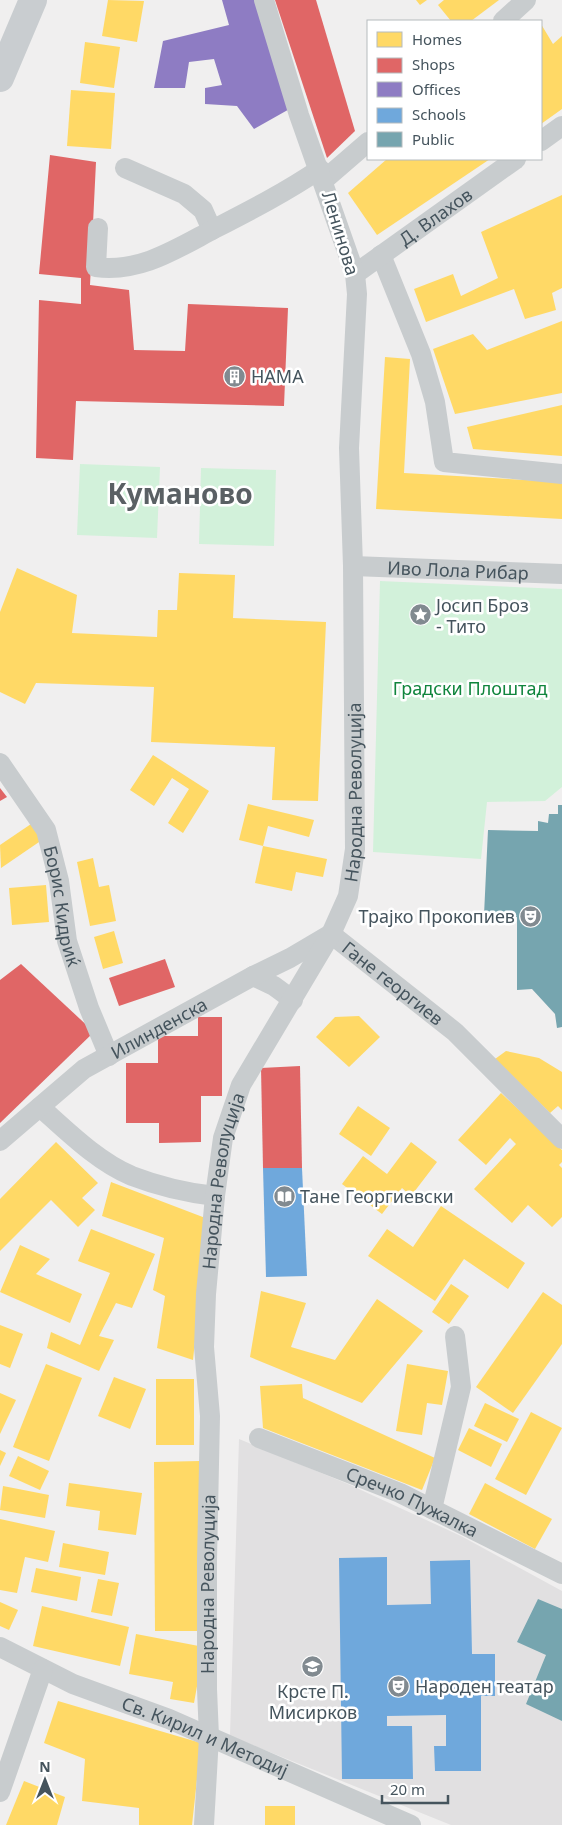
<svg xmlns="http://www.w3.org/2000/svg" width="562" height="1825" viewBox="0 0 562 1825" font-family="'Noto Sans',sans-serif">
	<rect width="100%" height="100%" fill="#f0efef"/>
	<polygon fill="#e1e0e1" points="239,1439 348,1484 461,1536 562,1591 562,1825 451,1825 230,1736"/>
	<g fill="#d2f1da">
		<polygon points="80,464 160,467 157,538 77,535"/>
		<polygon points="201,468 276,470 274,546 199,544"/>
		<polygon points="380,581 562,589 562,787 545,801 487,802 481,859 373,852"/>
	</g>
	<g fill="#ffd966">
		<polygon points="108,0 144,1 137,42 102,36"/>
		<polygon points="416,0 427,0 420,5"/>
		<polygon points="444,0 499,0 471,21 451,21 438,5"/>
		<polygon points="541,24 553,44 562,36 562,109 541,124"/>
		<polygon points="85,42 120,47 114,88 80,83"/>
		<polygon points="71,90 115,93 111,149 67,146"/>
		<polygon points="387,159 490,159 377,235 348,193"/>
		<polygon points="562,195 562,288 552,293 556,310 525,319 514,289 426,322 414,289 453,274 461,296 498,278 481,232"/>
		<polygon points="562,321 562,393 455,414 433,349 473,334 487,350"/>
		<polygon points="385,357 410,359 404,473 562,482 562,519 376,509"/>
		<polygon points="562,405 562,456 473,449 467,427"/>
		<polygon points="17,568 77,595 72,633 157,637 158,610 177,610 179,573 235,575 233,618 326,622 318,801 272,800 275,747 151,742 154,687 36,683 25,704 0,692 0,612"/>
		<polygon points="153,755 209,791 183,833 168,823 189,789 172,778 154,806 130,790"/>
		<polygon points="248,804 314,820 309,837 268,826 263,846 327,859 323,877 296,872 292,891 255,883 263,846 239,840"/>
		<polygon points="31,824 42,840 1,868 0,845"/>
		<polygon points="93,858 99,887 109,885 116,921 90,926 77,862"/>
		<polygon points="46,885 49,922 12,925 9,888"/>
		<polygon points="114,931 123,963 103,969 94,937"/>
		<polygon points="359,1016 380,1037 349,1067 316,1037 335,1017"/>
		<polygon points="506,1051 539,1058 562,1072 562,1110 558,1106 550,1113 495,1059"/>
		<polygon points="501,1093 562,1150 562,1162 559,1165 562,1168 562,1217 552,1227 528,1205 512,1223 474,1189 516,1144 510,1138 486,1165 458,1140"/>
		<polygon points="358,1106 390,1128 371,1156 339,1134"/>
		<polygon points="56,1142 98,1183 82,1198 95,1210 78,1227 51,1200 0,1251 0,1199"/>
		<polygon points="411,1142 437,1162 411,1196 402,1188 382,1214 342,1184 363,1156 387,1174"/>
		<polygon points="111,1182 208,1219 193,1360 157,1348 165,1296 153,1290 164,1238 102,1216"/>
		<polygon points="441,1206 525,1263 508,1289 464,1259 435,1301 368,1256 387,1229 413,1247"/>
		<polygon points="91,1229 155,1254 132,1308 116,1303 99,1336 114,1340 99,1371 47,1348 51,1332 80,1345 110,1273 78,1261"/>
		<polygon points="20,1245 50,1259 36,1274 82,1294 70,1323 0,1292"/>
		<polygon points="451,1284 469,1296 449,1324 432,1312"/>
		<polygon points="261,1291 306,1303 291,1347 335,1360 377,1299 423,1331 362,1403 250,1357"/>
		<polygon points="543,1292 562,1305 562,1344 513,1413 476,1387"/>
		<polygon points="0,1325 23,1334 10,1368 0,1364"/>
		<polygon points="46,1364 82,1378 49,1461 13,1447"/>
		<polygon points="407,1364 448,1371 442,1405 427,1403 422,1435 396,1431"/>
		<polygon points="114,1377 146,1389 130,1429 98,1416"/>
		<rect x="156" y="1379" width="38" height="66"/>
		<polygon points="302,1384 303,1398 435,1458 422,1490 263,1428 260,1386"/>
		<polygon points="0,1393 16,1400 0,1434"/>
		<polygon points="485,1403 519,1419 507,1442 474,1426"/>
		<polygon points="531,1412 562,1428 526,1495 495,1479"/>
		<polygon points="469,1428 502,1444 491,1467 458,1450"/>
		<polygon points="0,1450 6,1453 0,1466"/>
		<polygon points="18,1456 49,1471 40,1490 9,1476"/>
		<polygon points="200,1461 201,1631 155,1631 154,1462"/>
		<polygon points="69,1483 142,1493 136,1535 98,1530 100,1511 66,1506"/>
		<polygon points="485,1483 552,1519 535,1549 469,1514"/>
		<polygon points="3,1486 49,1495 45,1518 0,1510"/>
		<polygon points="0,1519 55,1531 48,1562 25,1557 17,1593 0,1590"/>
		<polygon points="63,1543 109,1552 105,1575 59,1567"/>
		<polygon points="36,1568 81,1577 77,1601 31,1592"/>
		<polygon points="98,1579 119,1583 112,1616 91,1612"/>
		<polygon points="0,1602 18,1610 9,1630 0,1626"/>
		<polygon points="42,1606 129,1627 120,1666 33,1646"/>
		<polygon points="136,1634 204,1647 194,1703 170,1699 173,1682 129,1674"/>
		<polygon points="58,1701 201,1743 192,1825 139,1825 139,1808 82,1801 85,1759 44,1743"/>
		<polygon points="24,1781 65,1797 57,1825 6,1825"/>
		<rect x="265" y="1806" width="30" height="19"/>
	</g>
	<g fill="#e06666">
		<polygon points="275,0 316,0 355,131 327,158"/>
		<polygon points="50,155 96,162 90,285 129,290 134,350 185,351 188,304 288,308 284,406 76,401 73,460 36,458 39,300 81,304 81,278 39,274"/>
		<polygon points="0,788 7,797 0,801"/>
		<polygon points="165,959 175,987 119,1006 109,978"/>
		<polygon points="21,964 94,1032 0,1123 0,980"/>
		<polygon points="198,1017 222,1017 222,1096 201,1096 201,1142 159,1143 159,1123 126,1123 126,1063 158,1063 158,1036 198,1036"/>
		<polygon points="300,1066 302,1168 263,1168 261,1068"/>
	</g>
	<polygon fill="#8e7cc3" points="222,0 256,0 293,107 254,129 237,106 205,104 205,88 222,85 214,59 189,62 185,88 154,88 163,41 229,25"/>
	<g fill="#6fa8dc">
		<polygon points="263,1168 302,1168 307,1276 266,1277"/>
		<polygon points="387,1557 387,1605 431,1604 430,1561 470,1560 472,1654 495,1654 495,1696 481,1696 481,1771 435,1771 434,1746 446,1746 446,1715 387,1716 387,1726 412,1726 413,1779 342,1779 339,1558"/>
	</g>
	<g fill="#76a5af">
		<polygon points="558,805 562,805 562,1027 557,1028 555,1014 532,989 517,990 517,917 484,915 488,830 538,831 538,821 548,823 549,814 558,814"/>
		<polygon points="538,1599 562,1609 562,1721 526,1704 546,1655 517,1642"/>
	</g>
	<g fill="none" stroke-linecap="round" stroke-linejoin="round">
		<g stroke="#c8ccce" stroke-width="20">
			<polyline points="503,21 526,0"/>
			<polyline points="541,141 562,126"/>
			<polyline points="125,168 184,194 203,210 212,230"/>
			<polyline points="324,180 368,142"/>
			<path d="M 98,228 L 96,267 C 140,273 176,249 214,229 C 251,210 286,192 320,169"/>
			<polyline points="381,255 421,354 435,402 444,462 562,474"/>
			<path id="s1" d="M 355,274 L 516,159"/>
			<path id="s2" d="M 353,566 L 562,574"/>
			<path id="s3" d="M 0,763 L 46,830 L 59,881 L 67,941 L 89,1008 L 109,1056"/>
			<path id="s4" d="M 331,934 L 455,1032 L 562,1139"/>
			<polyline points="253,976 274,986 293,1000"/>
			<path d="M 40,1107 C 67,1131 98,1162 132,1176 C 158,1186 188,1193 215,1196"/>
			<path id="s5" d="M 0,1141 L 84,1069 L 253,976 L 290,958 L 329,935"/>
			<path id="s6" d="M 259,1438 L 400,1493 L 562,1574"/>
			<polyline points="432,1509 461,1387 455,1336"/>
			<path id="s7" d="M 0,1647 L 73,1684 L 169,1719 L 411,1825"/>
			<polyline points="0,1792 43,1669"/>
			<path id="s8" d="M 204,1825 L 209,1737 L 207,1689 L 207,1560 L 210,1416 L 204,1347 L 206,1294 L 215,1196 L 223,1138 L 241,1085 L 331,934 L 348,896 L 355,849 L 353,566 L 349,448 L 357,294 L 355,274 L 299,115 L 264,0"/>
		</g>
		<polyline stroke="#c9cdd0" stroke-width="28" points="0,78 33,0"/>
	</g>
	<defs>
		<symbol id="building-disc" viewBox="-11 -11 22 22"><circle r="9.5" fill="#818a90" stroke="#fff"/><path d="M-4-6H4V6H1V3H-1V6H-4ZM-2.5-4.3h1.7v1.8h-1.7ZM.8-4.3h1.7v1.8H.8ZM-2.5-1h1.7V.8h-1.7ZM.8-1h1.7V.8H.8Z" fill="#fff"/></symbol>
		<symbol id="sight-disc" viewBox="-11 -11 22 22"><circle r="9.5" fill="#818a90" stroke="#fff"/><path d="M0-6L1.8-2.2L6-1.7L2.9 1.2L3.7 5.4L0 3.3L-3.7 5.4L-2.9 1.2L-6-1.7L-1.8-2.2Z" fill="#fff"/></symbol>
		<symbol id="theatre-disc" viewBox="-11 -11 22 22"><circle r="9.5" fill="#818a90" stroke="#fff"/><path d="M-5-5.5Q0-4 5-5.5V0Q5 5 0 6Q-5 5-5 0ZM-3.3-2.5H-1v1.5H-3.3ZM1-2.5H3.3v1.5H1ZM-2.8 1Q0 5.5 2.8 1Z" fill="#fff"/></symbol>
		<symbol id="library-disc" viewBox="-11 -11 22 22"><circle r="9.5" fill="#818a90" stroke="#fff"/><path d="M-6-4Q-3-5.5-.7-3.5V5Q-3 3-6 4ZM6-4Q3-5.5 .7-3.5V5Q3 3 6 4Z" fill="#fff"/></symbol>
		<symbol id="school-disc" viewBox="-11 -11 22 22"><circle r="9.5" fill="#818a90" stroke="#fff"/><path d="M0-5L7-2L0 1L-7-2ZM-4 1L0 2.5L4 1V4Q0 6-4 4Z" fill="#fff"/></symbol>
	</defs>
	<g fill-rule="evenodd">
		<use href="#building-disc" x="222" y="364" width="25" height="25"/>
		<use href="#sight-disc" x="408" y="602" width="25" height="25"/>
		<use href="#theatre-disc" x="518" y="904" width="25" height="25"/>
		<use href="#library-disc" x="272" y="1184" width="25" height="25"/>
		<use href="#school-disc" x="300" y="1654" width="25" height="25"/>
		<use href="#theatre-disc" x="386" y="1674" width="25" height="25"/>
	</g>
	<g text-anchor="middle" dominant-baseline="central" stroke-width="5" stroke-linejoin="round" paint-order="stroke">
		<g font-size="18" fill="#45545d" stroke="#fff">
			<text stroke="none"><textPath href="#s1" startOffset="99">Д. Влахов</textPath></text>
			<text transform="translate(341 233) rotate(73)">Ленинова</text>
			<text stroke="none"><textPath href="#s2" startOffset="105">Иво Лола Рибар</textPath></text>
			<text stroke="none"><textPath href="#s8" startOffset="1066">Народна Револуција</textPath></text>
			<text stroke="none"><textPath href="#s3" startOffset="159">Борис Кидриќ</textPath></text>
			<text stroke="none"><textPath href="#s4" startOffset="79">Гане георгиев</textPath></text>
			<text stroke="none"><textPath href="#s5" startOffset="196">Илинденска</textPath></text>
			<text stroke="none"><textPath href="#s8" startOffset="646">Народна Револуција</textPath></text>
			<text stroke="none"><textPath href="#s6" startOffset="166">Сречко Пужалка</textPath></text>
			<text stroke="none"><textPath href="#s8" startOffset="241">Народна Револуција</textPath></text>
			<text stroke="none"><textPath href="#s7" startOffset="224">Св. Кирил и Методиј</textPath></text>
		</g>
		<g font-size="18" fill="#45545d" stroke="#fff" text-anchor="start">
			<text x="251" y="376">НАМА</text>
			<text x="436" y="605">Јосип Броз<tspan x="436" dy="21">- Тито</tspan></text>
			<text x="515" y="916" text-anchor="end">Трајко Прокопиев</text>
			<text x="300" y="1196">Тане Георгиевски</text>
			<text x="415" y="1686">Народен театар</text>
			<text x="313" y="1691" text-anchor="middle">Крсте П.<tspan x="313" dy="21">Мисирков</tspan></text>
		</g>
		<g font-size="18" fill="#10853d" stroke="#fff">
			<text x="470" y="688">Градски Плоштад</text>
		</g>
		<g font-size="28" font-weight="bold" fill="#5a6064" stroke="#fff">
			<text x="180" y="493">Куманово</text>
		</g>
	</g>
	<rect x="367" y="20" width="175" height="140" fill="#ffffff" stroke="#b5bbbe"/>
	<rect x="377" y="32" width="25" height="15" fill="#ffd966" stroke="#b5bbbe"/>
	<text x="412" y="45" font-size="15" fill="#45545d">Homes</text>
	<rect x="377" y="58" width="25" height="15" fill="#e06666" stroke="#b5bbbe"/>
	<text x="412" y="70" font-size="15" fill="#45545d">Shops</text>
	<rect x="377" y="82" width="25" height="15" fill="#8e7cc3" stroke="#b5bbbe"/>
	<text x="412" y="95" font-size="15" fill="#45545d">Offices</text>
	<rect x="377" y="108" width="25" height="15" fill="#6fa8dc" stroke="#b5bbbe"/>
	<text x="412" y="120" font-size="15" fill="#45545d">Schools</text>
	<rect x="377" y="132" width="25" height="15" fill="#76a5af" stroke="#b5bbbe"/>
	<text x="412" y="145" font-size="15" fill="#45545d">Public</text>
	<g transform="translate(45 1780)" stroke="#ffffff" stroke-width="4" paint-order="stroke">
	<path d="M0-4L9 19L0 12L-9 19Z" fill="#45545d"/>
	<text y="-8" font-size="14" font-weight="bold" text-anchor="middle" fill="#45545d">N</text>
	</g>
	<path d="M382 1795v8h66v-8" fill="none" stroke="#45545d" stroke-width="2.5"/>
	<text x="390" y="1795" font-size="15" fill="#45545d" stroke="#ffffff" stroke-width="4" paint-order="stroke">20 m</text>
</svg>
